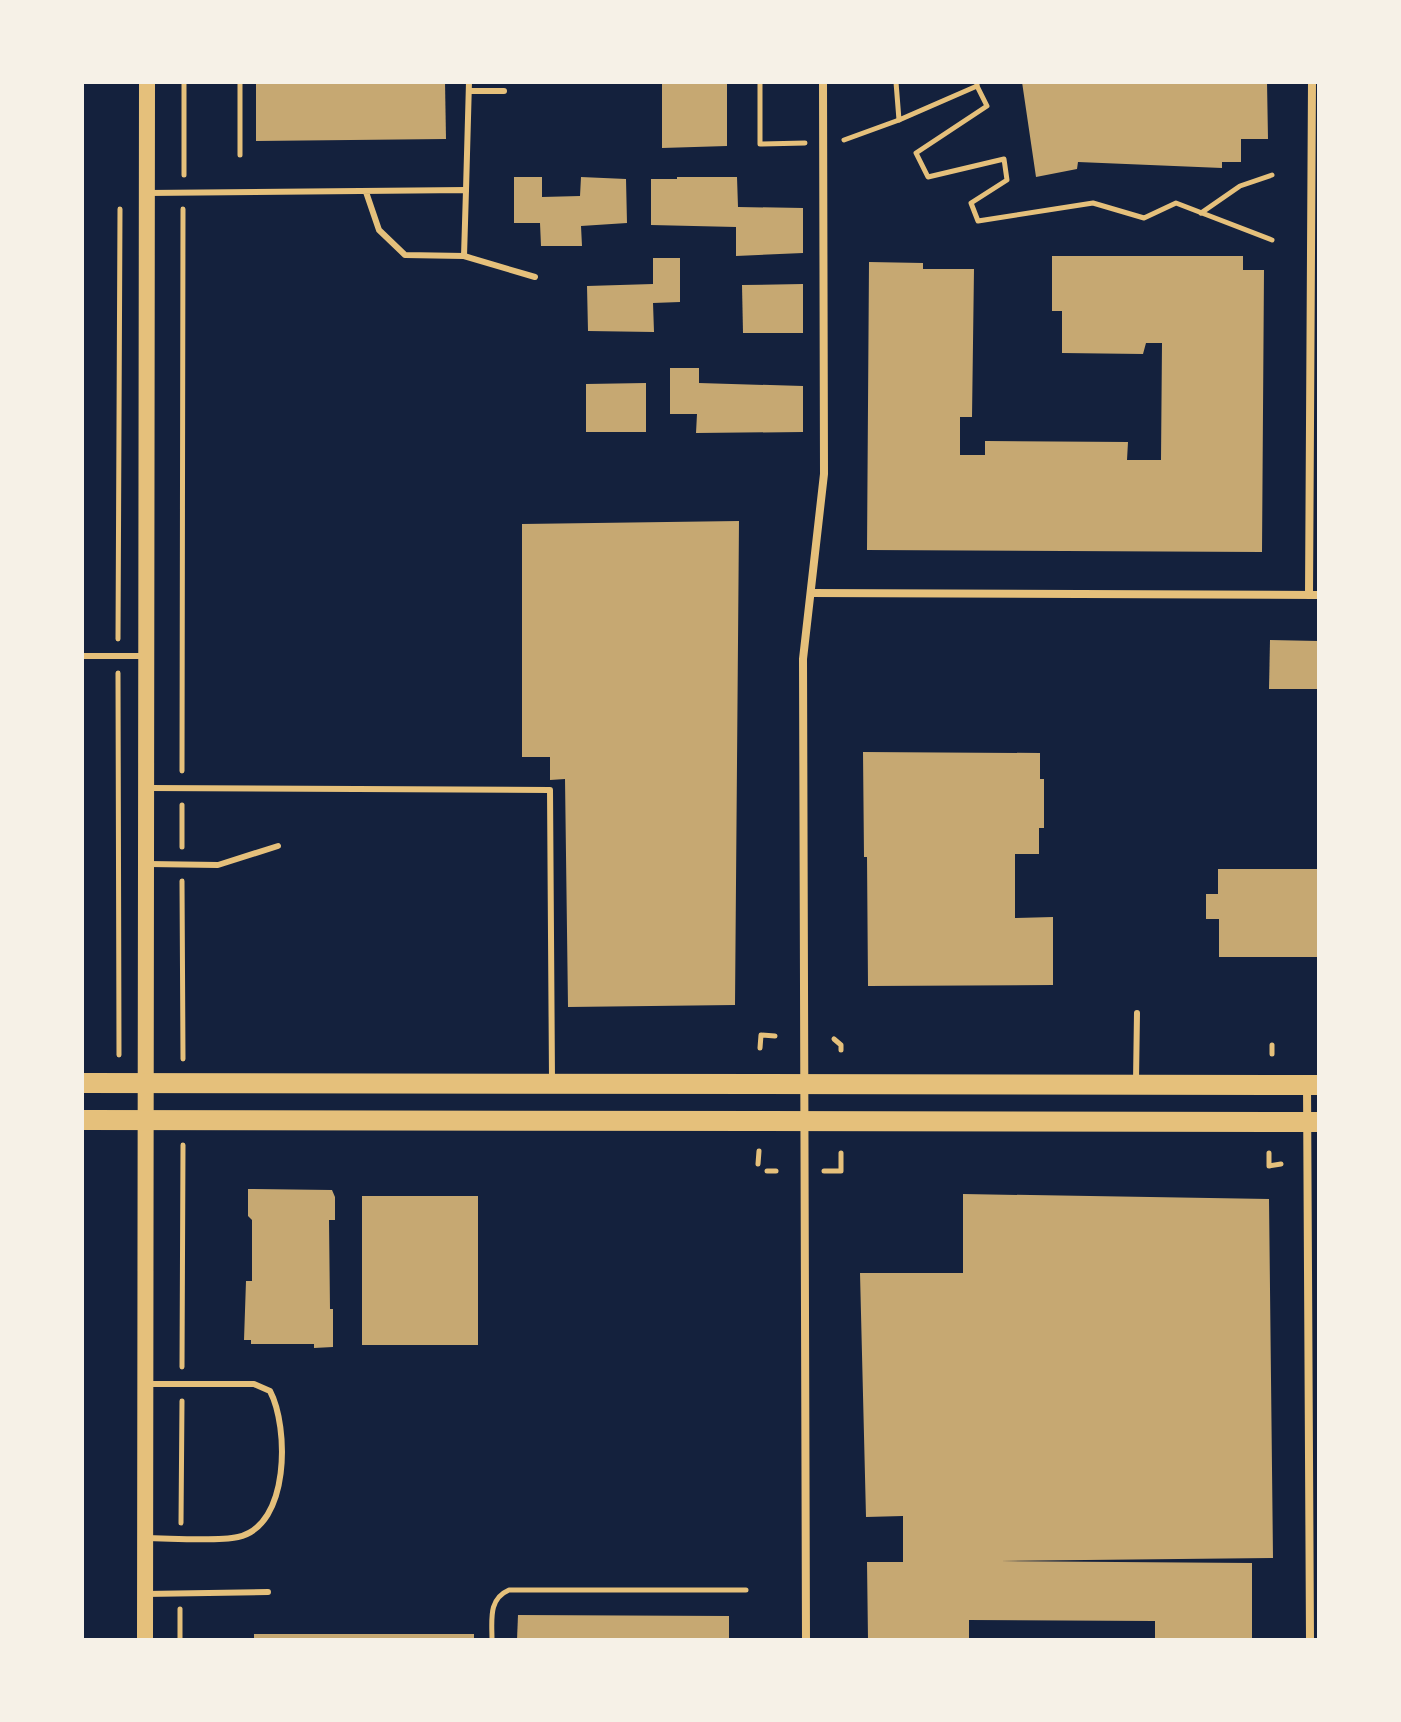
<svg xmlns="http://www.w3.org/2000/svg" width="1401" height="1722" viewBox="0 0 1401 1722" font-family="'Source Sans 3',sans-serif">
	<rect width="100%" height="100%" fill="#14213d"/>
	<g fill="#c6a872">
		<polygon points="256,82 445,82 446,139 256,141"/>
		<polygon points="662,82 727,82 727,146 662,148"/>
		<polygon points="1022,82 1267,82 1268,139 1241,139 1241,162 1222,162 1222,168 1078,162 1077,169 1036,177"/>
		<polygon points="514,177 542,177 542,197 580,196 581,177 626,179 627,223 581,226 582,246 541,246 540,223 514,223"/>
		<polygon points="677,177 737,177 738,207 803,208 803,253 736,256 736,227 651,225 651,179 677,179"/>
		<polygon points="1052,256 1243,256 1243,270 1264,270 1262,552 867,550 869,262 923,263 923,269 974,269 972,417 960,417 960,455 985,455 985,441 1128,442 1127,460 1161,460 1162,343 1146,343 1143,354 1062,353 1062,311 1052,311"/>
		<polygon points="653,258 680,258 680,302 653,303 654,332 588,331 587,286 653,284"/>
		<polygon points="803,284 803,333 743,333 742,285"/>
		<polygon points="670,368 699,368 699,383 803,386 803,432 696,433 697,414 670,414"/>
		<polygon points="646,383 646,432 586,432 586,384"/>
		<polygon points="739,521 735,1005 568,1007 565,779 550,780 550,757 522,757 522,524"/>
		<polygon points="1270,640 1319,641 1317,689 1269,689"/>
		<polygon points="863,752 1040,753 1040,779 1044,779 1044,828 1039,828 1039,854 1015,854 1015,918 1053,917 1053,985 868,986 867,857 864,857"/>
		<polygon points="1218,869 1319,869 1319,957 1219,957 1219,919 1206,919 1206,894 1218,894"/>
		<polygon points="248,1189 332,1190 335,1197 335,1220 329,1220 330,1309 333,1309 333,1347 314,1348 314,1344 251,1344 251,1340 244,1340 246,1281 252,1281 252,1220 248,1216"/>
		<polygon points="963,1194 1269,1199 1273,1558 1000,1561 1252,1563 1252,1640 1155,1640 1155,1621 969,1620 969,1640 868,1640 867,1562 903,1562 903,1516 866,1517 860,1273 963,1273"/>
		<rect x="362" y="1196" width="116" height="149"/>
		<polygon points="518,1615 729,1616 729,1640 517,1640"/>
		<rect x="254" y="1634" width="220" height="6"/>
	</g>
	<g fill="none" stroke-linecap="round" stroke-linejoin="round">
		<g stroke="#e5c07b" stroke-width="5">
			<polyline points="240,82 240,155"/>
			<polyline points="760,82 760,144 805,143"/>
			<polyline points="896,82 899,120 977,86 977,82"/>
			<polyline points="977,86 987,106 916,153 928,177 1004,159 1007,180 971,203 978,221 1093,203 1144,218 1176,203 1272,240"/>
			<polyline points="844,140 899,120"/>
			<polyline points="184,175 184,82"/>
			<polyline points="1201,213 1240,186 1272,175"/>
			<polyline points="118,639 120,209"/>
			<polyline points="118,673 119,1055"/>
			<polyline points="182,771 183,209"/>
			<polyline points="182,805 182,847"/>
			<polyline points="182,881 183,1059"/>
			<polyline points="834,1039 841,1045 841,1050"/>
			<polyline points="1272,1045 1272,1054"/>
			<polyline points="760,1048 761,1035 775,1036"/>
			<polyline points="1269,1153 1269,1166 1281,1164"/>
			<polyline points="758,1164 759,1151"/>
			<polyline points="767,1171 776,1171"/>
			<polyline points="824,1171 841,1171 841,1153"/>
			<polyline points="182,1367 183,1145"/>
			<polyline points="181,1523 182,1401"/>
			<polyline points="180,1640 180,1609"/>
			<path d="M 492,1640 C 492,1620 488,1599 509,1590 L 746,1590"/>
		</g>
		<g stroke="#e5c07b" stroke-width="6">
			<polyline points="470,91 504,91"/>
			<polyline points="466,190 469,82"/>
			<polyline points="147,193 466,190 464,256 405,255 379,230 366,192"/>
			<polyline points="464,256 535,277"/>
			<polyline points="82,656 146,656"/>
			<polyline points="149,788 550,790 552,1079"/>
			<polyline points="149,864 218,865 278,846"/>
			<polyline points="1136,1081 1137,1013"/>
			<path d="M 145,1538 C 169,1538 216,1542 238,1537 C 290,1526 289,1427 270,1391 L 254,1384 L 146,1384"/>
			<polyline points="145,1594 268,1592"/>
		</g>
		<g stroke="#e5c07b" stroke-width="8">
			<polyline points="811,593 1319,595"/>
			<polyline points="1309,595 1312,82"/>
			<polyline points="1307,1085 1310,1640"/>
			<polyline points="806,1640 803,659 824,474 823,82"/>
		</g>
		<polyline stroke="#e5c07b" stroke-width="16" points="145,1640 147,82"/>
		<g stroke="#e5c07b" stroke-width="20">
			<polyline points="82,1083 1319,1085"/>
			<polyline points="82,1120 1319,1122"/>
		</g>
	</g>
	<rect width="1401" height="1722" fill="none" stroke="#f6f1e7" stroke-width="168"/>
</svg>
